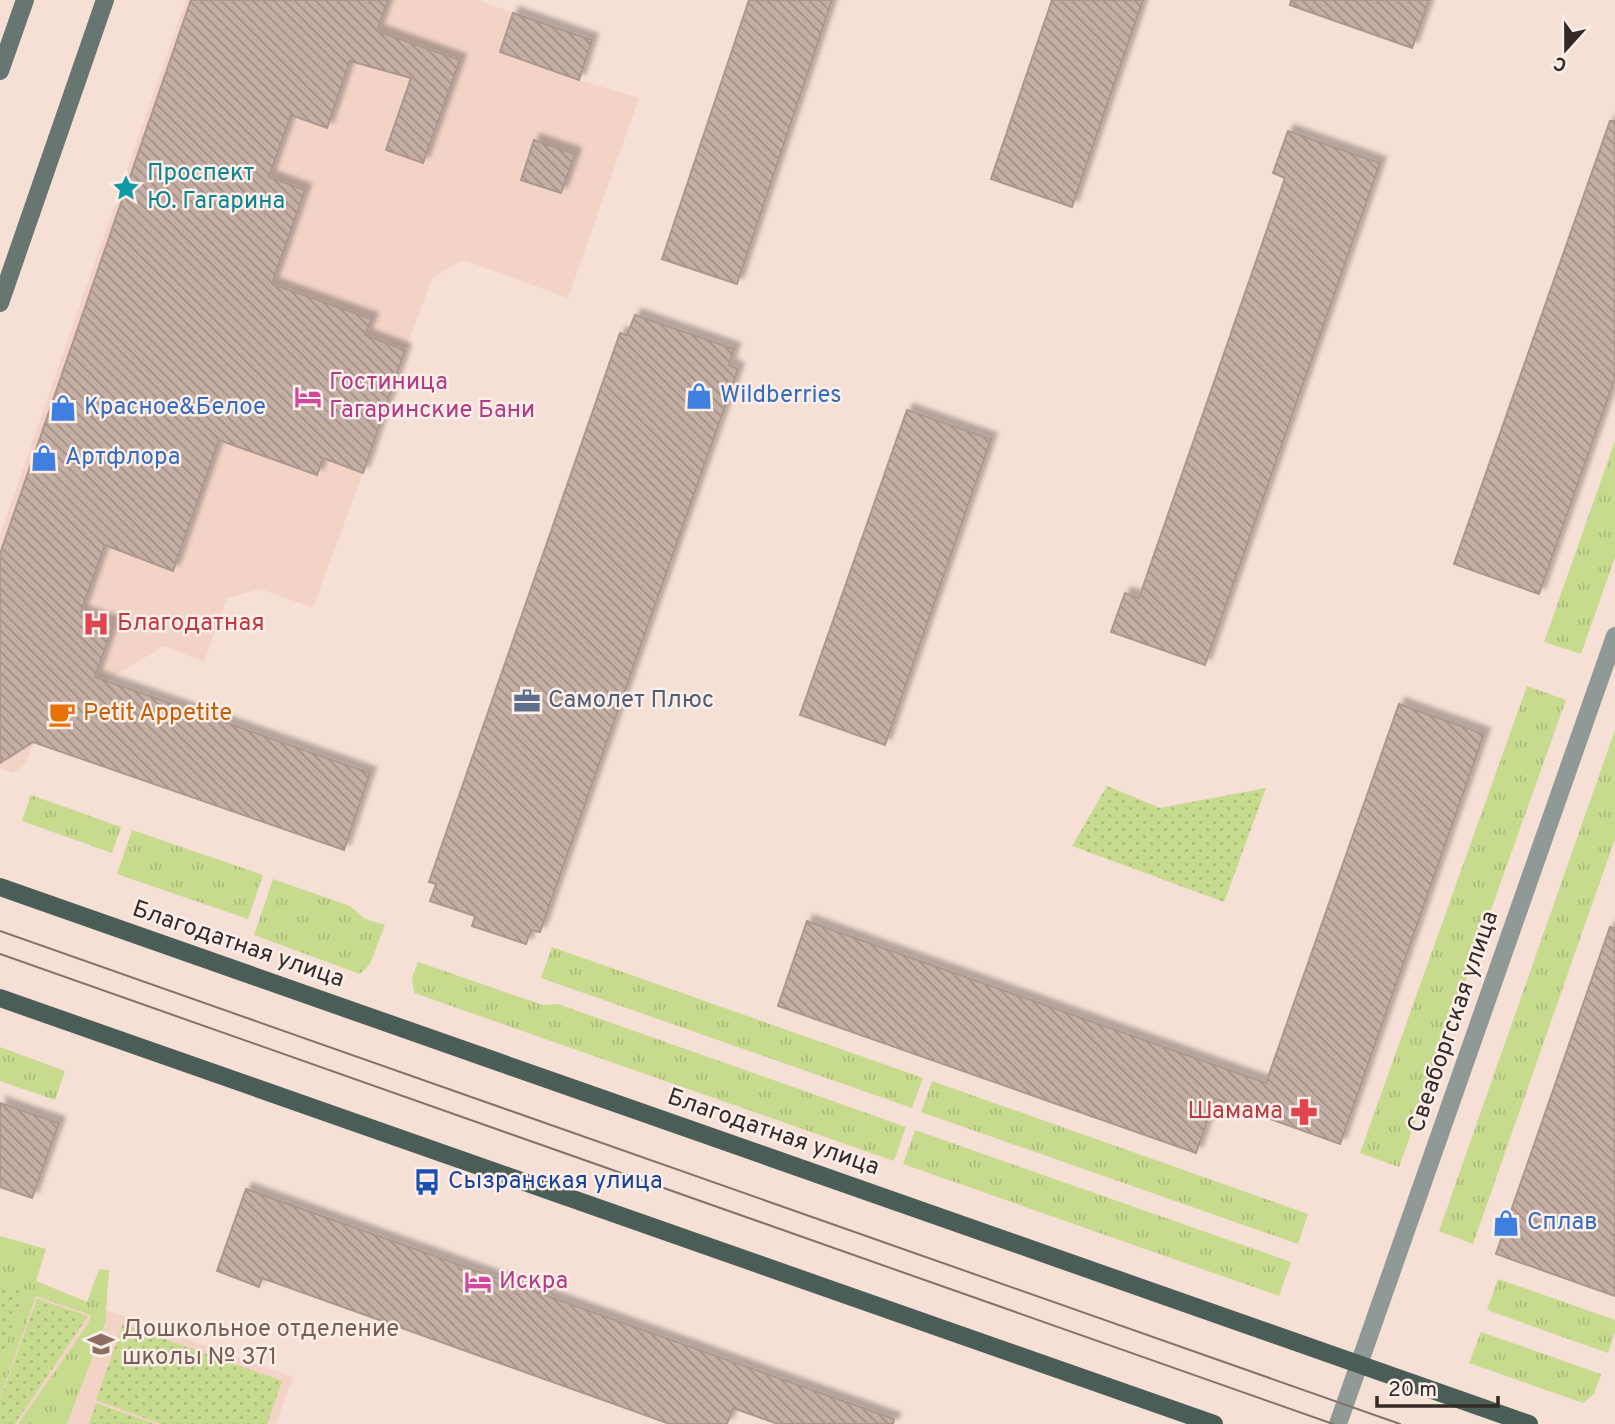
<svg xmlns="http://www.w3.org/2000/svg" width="1615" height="1424" viewBox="0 0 1615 1424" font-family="Overpass,sans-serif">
	<defs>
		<pattern id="grass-tufts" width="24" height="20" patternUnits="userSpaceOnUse" patternTransform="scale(1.75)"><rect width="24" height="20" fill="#c6db8e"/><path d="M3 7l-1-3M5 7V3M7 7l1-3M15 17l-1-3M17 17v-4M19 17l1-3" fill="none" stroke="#abbc7a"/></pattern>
		<pattern id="park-dots" width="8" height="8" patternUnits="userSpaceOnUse" patternTransform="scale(1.75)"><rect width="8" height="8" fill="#c6db8e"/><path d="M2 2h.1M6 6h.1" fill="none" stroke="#abbc7a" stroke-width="1.8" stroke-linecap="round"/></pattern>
		<pattern id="building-back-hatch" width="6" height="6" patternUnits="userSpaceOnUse" patternTransform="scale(1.75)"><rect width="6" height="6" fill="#c5afa5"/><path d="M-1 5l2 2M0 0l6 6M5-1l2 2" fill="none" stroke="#a18f86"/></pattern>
		<filter id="shadow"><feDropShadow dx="6" dy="-6" stdDeviation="2" flood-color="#0004"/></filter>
	</defs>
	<rect width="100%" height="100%" fill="#f6dfd5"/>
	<g fill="#f2d3c6">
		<polygon points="186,0 477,0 592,40 579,80 639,98 568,298 464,260 433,277 405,350 363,473 313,608 261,589 227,598 204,662 164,646 106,681 62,666 26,763 13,773 0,768 0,535"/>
		<polygon points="0,1272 293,1377 276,1424 0,1424"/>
	</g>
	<g fill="url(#grass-tufts)">
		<polygon points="1615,441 1615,557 1581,654 1544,642"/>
		<polygon points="1527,686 1566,700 1399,1167 1360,1153"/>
		<polygon points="1615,730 1615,839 1473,1244 1439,1231"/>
		<polygon points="31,795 121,827 112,853 22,821"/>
		<polygon points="132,830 263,875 248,919 117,874"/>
		<polygon points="273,879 350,906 365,919 385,925 370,964 360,974 254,935"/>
		<polygon points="552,947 923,1078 912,1108 541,978"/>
		<polygon points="418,962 543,1005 558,1004 906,1127 894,1161 414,993 412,978"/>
		<polygon points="0,1047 65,1071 55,1100 0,1081"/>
		<polygon points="932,1081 1308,1214 1298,1244 921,1112"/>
		<polygon points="915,1130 1291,1262 1279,1296 903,1164"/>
		<polygon points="0,1236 46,1249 36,1281 87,1302 99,1269 109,1270 105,1324 67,1424 18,1424 88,1324 91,1315 36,1296 0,1398 0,1361 25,1291 0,1282"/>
		<polygon points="1498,1279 1615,1320 1615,1332 1608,1353 1487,1310"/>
		<polygon points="1481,1332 1601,1374 1594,1394 1583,1403 1469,1363"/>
	</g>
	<g fill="url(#park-dots)">
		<polygon points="1107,786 1160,808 1266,788 1224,902 1072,846"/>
		<polygon points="0,1282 25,1291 0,1361"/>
		<polygon points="37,1299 88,1316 15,1424 0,1424 0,1400"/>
		<polygon points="123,1324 282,1381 267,1424 161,1424 96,1400"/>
		<polygon points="96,1403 155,1424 89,1424"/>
	</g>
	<g fill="url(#building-back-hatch)" stroke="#ac968d" stroke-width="2" filter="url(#shadow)">
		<polygon points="191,0 388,0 377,31 460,60 423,163 386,150 411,78 350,61 327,128 291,115 269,177 305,190 272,284 372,319 365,335 405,350 363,473 323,458 317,475 219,440 173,571 105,545 81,612 114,623 95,677 370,773 344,850 33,742 0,763 0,554"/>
		<polygon points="749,0 832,0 737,284 662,259"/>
		<polygon points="1052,0 1143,0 1072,207 991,179"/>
		<polygon points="1291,0 1429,0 1412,48 1290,5"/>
		<polygon points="513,13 592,40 579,80 500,52"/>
		<polygon points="1610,121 1615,121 1615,378 1539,594 1454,564"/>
		<polygon points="1288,131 1380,163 1205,665 1111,632 1125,593 1139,598 1285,178 1273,173"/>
		<polygon points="534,140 575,154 561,193 521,180"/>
		<polygon points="635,315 734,349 729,365 738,369 540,932 531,930 526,944 472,926 475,916 430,901 436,884 429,882 620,333 627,335"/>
		<polygon points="907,410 991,439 885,745 800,715"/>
		<polygon points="1399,704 1484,734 1340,1144 1215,1099 1196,1153 778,1006 807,921 1266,1083"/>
		<polygon points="1610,927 1615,928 1615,1296 1496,1254"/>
		<polygon points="0,1103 59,1123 32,1198 0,1187"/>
		<polygon points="246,1189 894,1419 893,1424 778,1424 733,1408 727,1424 670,1424 262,1278 259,1287 217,1271"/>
	</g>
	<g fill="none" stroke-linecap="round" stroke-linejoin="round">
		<polyline stroke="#8f9a96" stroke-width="18" points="1338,1424 1615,636"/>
		<g stroke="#677671" stroke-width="18">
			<polyline points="0,71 25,0"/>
			<polyline points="0,303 105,0"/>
		</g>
		<g stroke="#4a5d56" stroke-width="18">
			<polyline points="0,887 1529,1424"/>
			<polyline points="0,998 1214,1424"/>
		</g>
		<g stroke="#80726c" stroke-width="2">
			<polyline points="0,931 1400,1424"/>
			<polyline points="0,954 1333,1424"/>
		</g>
	</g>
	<defs>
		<symbol id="sight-bare" viewBox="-9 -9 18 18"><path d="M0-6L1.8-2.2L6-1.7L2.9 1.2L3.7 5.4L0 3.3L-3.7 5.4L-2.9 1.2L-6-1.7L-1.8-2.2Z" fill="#0f9aa8" stroke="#fceee8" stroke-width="2.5" paint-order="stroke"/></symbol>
		<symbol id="shop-bare" viewBox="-9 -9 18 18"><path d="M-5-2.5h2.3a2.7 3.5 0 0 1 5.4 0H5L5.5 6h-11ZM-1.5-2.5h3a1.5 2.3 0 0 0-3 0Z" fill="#3f7fe0" stroke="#fceee8" stroke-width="2.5" paint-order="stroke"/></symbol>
		<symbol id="hotel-bare" viewBox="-9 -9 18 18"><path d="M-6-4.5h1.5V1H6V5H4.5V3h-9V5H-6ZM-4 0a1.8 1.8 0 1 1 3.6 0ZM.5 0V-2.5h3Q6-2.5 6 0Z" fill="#d1479c" stroke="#fceee8" stroke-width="2.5" paint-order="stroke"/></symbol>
		<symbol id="hospital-bare" viewBox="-9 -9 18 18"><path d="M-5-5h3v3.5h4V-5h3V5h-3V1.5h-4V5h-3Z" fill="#e0444e" stroke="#fceee8" stroke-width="2.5" paint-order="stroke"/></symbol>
		<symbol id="office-bare" viewBox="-9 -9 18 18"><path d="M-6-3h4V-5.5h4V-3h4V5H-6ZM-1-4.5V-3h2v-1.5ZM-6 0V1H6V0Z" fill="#5c6f8a" stroke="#fceee8" stroke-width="2.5" paint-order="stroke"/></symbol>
		<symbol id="cafe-bare" viewBox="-9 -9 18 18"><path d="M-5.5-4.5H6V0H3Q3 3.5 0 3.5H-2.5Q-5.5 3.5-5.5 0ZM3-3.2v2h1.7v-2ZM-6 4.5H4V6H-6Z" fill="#e8710a" stroke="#fceee8" stroke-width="2.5" paint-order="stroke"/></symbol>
		<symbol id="pharmacy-bare" viewBox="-9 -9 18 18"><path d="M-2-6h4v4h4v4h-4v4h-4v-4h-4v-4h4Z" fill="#e0444e" stroke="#fceee8" stroke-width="2.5" paint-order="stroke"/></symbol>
		<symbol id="bus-bare" viewBox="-9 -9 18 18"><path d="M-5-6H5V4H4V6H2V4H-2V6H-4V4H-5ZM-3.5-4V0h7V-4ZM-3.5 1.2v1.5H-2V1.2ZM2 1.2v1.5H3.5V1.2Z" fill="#1a4fb4" stroke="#fceee8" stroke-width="2.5" paint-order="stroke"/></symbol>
		<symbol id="school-bare" viewBox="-9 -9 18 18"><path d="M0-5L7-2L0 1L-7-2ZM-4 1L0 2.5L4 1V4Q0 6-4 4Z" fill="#8d6e63" stroke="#fceee8" stroke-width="2.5" paint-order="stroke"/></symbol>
	</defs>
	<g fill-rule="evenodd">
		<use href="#sight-bare" x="107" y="169" width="38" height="38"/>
		<use href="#shop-bare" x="680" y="377" width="38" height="38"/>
		<use href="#hotel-bare" x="289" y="378" width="38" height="38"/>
		<use href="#shop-bare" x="44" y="389" width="38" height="38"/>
		<use href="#shop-bare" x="25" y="439" width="38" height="38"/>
		<use href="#hospital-bare" x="77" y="605" width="38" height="38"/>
		<use href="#office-bare" x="508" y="682" width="38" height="38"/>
		<use href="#cafe-bare" x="43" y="695" width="38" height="38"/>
		<use href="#pharmacy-bare" x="1285" y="1093" width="38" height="38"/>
		<use href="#bus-bare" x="408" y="1163" width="38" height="38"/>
		<use href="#shop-bare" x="1487" y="1204" width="38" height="38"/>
		<use href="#hotel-bare" x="459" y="1263" width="38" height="38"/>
		<use href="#school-bare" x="82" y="1325" width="38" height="38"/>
	</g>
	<g text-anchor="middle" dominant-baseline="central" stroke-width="5" stroke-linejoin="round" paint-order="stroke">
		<g font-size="24" fill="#0d838f" stroke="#fceee8" text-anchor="start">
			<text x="147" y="174">Проспект<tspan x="147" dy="28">Ю. Гагарина</tspan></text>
		</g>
		<g font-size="24" fill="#b23c85" stroke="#fceee8" text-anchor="start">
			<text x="329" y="383">Гостиница<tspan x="329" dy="28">Гагаринские Бани</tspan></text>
			<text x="499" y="1282">Искра</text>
		</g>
		<g font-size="24" fill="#366cbe" stroke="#fceee8" text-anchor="start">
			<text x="720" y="396">Wildberries</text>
			<text x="84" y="408">Красное&amp;Белое</text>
			<text x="65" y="458">Артфлора</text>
			<text x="1527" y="1223">Сплав</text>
		</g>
		<g font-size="24" fill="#be3a42" stroke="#fceee8" text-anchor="start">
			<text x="117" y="624">Благодатная</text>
			<text x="1283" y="1112" text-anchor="end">Шамама</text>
		</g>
		<g font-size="24" fill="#4e5e75" stroke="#fceee8" text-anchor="start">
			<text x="548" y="701">Самолет Плюс</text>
		</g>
		<g font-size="24" fill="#c56008" stroke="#fceee8" text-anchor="start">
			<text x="83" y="714">Petit Appetite</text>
		</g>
		<g font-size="24" fill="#342b28" stroke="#fceee8">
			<text transform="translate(238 945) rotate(19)">Благодатная улица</text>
			<text transform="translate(1454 1022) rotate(-71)">Свеаборгская улица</text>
			<text transform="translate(773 1133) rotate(19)">Благодатная улица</text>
		</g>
		<g font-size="24" fill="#164399" stroke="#fceee8" text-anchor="start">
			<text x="448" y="1182">Сызранская улица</text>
		</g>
		<g font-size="24" fill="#785e54" stroke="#fceee8" text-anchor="start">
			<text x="122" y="1330">Дошкольное отделение<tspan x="122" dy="28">школы № 371</tspan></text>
		</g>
	</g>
	<g transform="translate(1566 49) rotate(201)" stroke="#fceee8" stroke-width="5" paint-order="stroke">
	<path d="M0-5L12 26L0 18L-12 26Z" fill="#342b28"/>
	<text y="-10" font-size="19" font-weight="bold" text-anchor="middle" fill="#342b28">С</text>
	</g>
	<path d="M1377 1396v10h121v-10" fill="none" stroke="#342b28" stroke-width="3.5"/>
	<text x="1388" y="1396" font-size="21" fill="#342b28" stroke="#fceee8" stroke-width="5" paint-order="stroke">20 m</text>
</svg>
